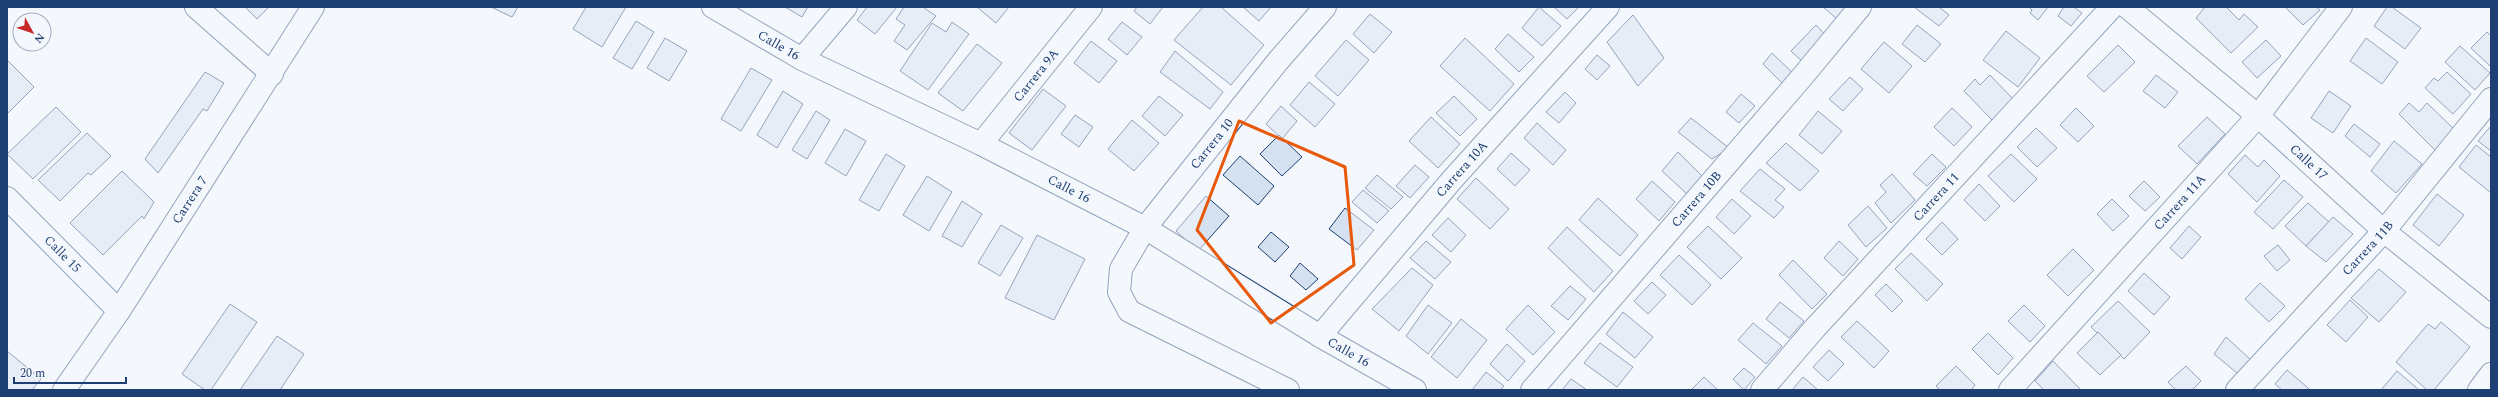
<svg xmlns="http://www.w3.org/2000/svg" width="2498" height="397" viewBox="0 0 2498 397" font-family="Spectral,serif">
	<rect width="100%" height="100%" fill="#f4f7fb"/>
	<g fill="#d5e0f0" stroke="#1d3f73">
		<polygon points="245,7 269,7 257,19"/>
		<polygon points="491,7 518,7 512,17"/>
		<polygon points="586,7 626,7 602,47 573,29"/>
		<polygon points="785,7 808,7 802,17"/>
		<polygon points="867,7 897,7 875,34 857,20"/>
		<polygon points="904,7 923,7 936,16 907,50 894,41 905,25 896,19"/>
		<polygon points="977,7 1009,7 996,23"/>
		<polygon points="1137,7 1163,7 1150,24 1134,11"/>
		<polygon points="1203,7 1221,7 1264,45 1231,85 1174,40"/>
		<polygon points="1243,7 1271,7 1259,21"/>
		<polygon points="1539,7 1561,26 1542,46 1522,28"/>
		<polygon points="1554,7 1579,7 1567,19"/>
		<polygon points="1823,7 1861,7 1845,26"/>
		<polygon points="1914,7 1939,7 1949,15 1939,26"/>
		<polygon points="2029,7 2048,7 2038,20 2030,13 2032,10"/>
		<polygon points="2064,7 2074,7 2082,13 2071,26 2058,16"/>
		<polygon points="2205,7 2226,7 2239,20 2244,14 2258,27 2231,53 2196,18"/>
		<polygon points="2285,7 2316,7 2320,10 2303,25"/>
		<polygon points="2387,7 2392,7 2421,28 2405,49 2374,26"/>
		<polygon points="1370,14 1392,32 1374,53 1353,34"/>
		<polygon points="1633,15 1664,58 1638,86 1607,42"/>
		<polygon points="636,21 654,32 632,69 613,58"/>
		<polygon points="952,22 969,34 928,90 900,71 932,23 946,32"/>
		<polygon points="1122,22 1142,37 1127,55 1108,39"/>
		<polygon points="1816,25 1831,41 1807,66 1791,51"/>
		<polygon points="1917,25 1941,44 1925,62 1902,44"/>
		<polygon points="2006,31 2040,58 2018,87 1983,60"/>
		<polygon points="2487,32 2491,36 2491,67 2471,48"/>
		<polygon points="1508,34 1534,57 1519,72 1495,49"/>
		<polygon points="665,38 687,51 669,81 647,68"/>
		<polygon points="1465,38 1514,84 1490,111 1440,66"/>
		<polygon points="2366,38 2398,62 2382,84 2350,61"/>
		<polygon points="1346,40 1369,60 1338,96 1315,76"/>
		<polygon points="2266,40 2281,56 2257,78 2242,62"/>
		<polygon points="1091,41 1117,61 1099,83 1074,63"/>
		<polygon points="1884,42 1912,66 1889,93 1861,69"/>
		<polygon points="977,44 1002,63 963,111 938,93"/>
		<polygon points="2118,45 2135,62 2104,92 2087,76"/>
		<polygon points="2460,46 2490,73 2475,90 2445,62"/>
		<polygon points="1175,51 1223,92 1210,109 1160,72"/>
		<polygon points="1772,53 1797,77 1787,88 1763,64"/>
		<polygon points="1597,55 1610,66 1597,80 1585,69"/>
		<polygon points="7,60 34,87 7,114"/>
		<polygon points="751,68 772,80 741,131 721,119"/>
		<polygon points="205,72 224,83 207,111 203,109 158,173 145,159"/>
		<polygon points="2447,72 2471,94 2453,114 2425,88 2434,78 2438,81"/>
		<polygon points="1990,75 2013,99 1992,120 1964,91 1975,79 1980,85"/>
		<polygon points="2156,75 2178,92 2165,108 2143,91"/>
		<polygon points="1850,77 1863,89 1843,111 1829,99"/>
		<polygon points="1309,82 1335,104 1315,127 1290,105"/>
		<polygon points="1043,89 1066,106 1032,150 1009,133"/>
		<polygon points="783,91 803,104 777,148 757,135"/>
		<polygon points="2329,91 2351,106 2333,133 2311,118"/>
		<polygon points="1565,92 1576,103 1559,123 1546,112"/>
		<polygon points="1741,94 1755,106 1739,123 1726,112"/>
		<polygon points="1159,96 1183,115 1165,136 1142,116"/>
		<polygon points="1454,96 1477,119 1460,136 1436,113"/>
		<polygon points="2409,103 2419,112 2427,103 2456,131 2437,152 2399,114"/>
		<polygon points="1281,106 1297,121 1282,139 1266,124"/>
		<polygon points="56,107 81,132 33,179 7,154"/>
		<polygon points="1952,108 1972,127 1954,146 1934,127"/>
		<polygon points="2076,108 2094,126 2078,142 2060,125"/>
		<polygon points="816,111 830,120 807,159 792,150"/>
		<polygon points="1818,111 1842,131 1822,154 1799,135"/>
		<polygon points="1075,115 1093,127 1079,147 1061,134"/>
		<polygon points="1431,117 1460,144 1438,168 1409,141"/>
		<polygon points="2207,117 2225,134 2197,164 2178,146"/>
		<polygon points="1691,118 1729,148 1712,159 1678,132"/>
		<polygon points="1132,120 1159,143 1134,171 1108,149"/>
		<polygon points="1537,123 1566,150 1553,165 1524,138"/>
		<polygon points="2354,124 2380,144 2370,157 2345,136"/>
		<polygon points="2491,126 2491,151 2478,141"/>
		<polygon points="2036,128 2057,148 2037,167 2017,147"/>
		<polygon points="845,129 866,141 846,176 825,163"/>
		<polygon points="87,133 111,156 91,175 88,173 60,201 38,180"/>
		<polygon points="1279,135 1302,157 1282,176 1260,154"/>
		<polygon points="2394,141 2422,164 2396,193 2371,171"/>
		<polygon points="1786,143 1819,171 1800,191 1766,163"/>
		<polygon points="2476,145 2491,157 2491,193 2459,167"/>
		<polygon points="1678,152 1703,177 1687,194 1662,171"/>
		<polygon points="1511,153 1530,170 1515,186 1497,169"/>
		<polygon points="886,154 905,166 879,211 859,200"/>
		<polygon points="1932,154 1946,167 1927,186 1913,174"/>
		<polygon points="2011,154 2037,179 2014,202 1988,176"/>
		<polygon points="2245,155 2258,167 2264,160 2280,176 2257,202 2228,174"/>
		<polygon points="1240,156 1274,186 1258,205 1223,175"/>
		<polygon points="1415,165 1429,177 1410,198 1396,186"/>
		<polygon points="1760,169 1785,189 1775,200 1784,207 1774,218 1740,191"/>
		<polygon points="122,171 154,202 144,219 142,216 103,255 70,223"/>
		<polygon points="1892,174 1915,200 1891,223 1875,203 1886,192 1880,185"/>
		<polygon points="1377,175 1403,197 1391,209 1365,188"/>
		<polygon points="927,176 952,192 929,231 903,215"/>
		<polygon points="1476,178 1509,209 1490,229 1457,199"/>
		<polygon points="2284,180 2303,197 2273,229 2254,212"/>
		<polygon points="1652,181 1675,202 1659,221 1636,199"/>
		<polygon points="2144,181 2160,197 2145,211 2129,196"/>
		<polygon points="1979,184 2000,206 1985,221 1964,200"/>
		<polygon points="1363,190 1389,211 1377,223 1352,202"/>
		<polygon points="2437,194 2464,215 2439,246 2413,225"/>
		<polygon points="1206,196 1229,216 1198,251 1176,231"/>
		<polygon points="1598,198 1638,235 1620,256 1579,220"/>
		<polygon points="1732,199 1751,216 1734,234 1716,217"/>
		<polygon points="2112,199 2129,216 2113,231 2097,214"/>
		<polygon points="962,201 982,214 962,247 942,236"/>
		<polygon points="2308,203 2329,222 2306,246 2285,226"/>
		<polygon points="1868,206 1887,228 1866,247 1848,225"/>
		<polygon points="1345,208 1374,230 1357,250 1329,229"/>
		<polygon points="2333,217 2353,234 2326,262 2306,246"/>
		<polygon points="1448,218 1466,235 1451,252 1432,235"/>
		<polygon points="1942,222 1958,239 1942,255 1926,239"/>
		<polygon points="1001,225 1023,238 1000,276 978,263"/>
		<polygon points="1708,226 1742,258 1721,279 1687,247"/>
		<polygon points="2189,226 2201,237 2182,259 2170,248"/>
		<polygon points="1567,227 1613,271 1594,292 1548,248"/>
		<polygon points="1271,232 1289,247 1275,262 1258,247"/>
		<polygon points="1037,235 1085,259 1054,320 1005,298"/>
		<polygon points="1426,241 1451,262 1435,279 1410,258"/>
		<polygon points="1839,241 1858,259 1843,276 1824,258"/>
		<polygon points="2278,245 2290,260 2277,271 2264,256"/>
		<polygon points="2073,249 2094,270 2068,296 2047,275"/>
		<polygon points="1911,253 1943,284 1927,301 1895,269"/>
		<polygon points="1679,255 1711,285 1692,305 1660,275"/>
		<polygon points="1793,260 1827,294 1812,309 1779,275"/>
		<polygon points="1300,263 1318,279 1306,290 1290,276"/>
		<polygon points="1412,268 1433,285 1399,331 1372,309"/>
		<polygon points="2379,269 2406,292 2379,322 2351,298"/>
		<polygon points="2144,273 2170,297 2154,315 2128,291"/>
		<polygon points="1652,282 1666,295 1648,314 1634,301"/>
		<polygon points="2260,283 2285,306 2269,322 2245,299"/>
		<polygon points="1886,284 1903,301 1892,312 1875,295"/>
		<polygon points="1570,286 1586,299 1568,320 1551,306"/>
		<polygon points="2350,300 2368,317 2346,342 2327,325"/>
		<polygon points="2118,301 2150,332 2124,359 2091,327"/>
		<polygon points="1780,302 1804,321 1789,338 1766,319"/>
		<polygon points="230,304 257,322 211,390 205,390 182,374"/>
		<polygon points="1428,305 1452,323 1428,354 1406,336"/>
		<polygon points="1528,305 1555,332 1533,355 1506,329"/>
		<polygon points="2024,305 2045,326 2030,342 2008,321"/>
		<polygon points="1623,312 1653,337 1635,358 1606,334"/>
		<polygon points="1461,319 1487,340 1457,378 1431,357"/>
		<polygon points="1857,321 1889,351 1874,368 1841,337"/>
		<polygon points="2441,322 2470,347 2434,390 2427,390 2396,362 2428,324 2435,329"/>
		<polygon points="1753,323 1782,346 1766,364 1738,340"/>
		<polygon points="2098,332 2121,355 2100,375 2077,353"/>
		<polygon points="1988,333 2013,358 1998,375 1972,349"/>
		<polygon points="277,336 304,354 280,390 240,390"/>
		<polygon points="2226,337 2251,360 2237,373 2214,354"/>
		<polygon points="1600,343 1633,367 1617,387 1584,363"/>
		<polygon points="1507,344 1525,361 1508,381 1490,364"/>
		<polygon points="1829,350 1844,364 1828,381 1813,367"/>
		<polygon points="7,351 41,379 32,390 7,390"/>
		<polygon points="2053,361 2081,390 2044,390 2035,381"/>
		<polygon points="1956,366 1975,385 1971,390 1940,390 1936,386"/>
		<polygon points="2186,366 2201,381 2192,390 2176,390 2168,382"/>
		<polygon points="1744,368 1755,377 1744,390 1733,379"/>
		<polygon points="2287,370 2307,387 2310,390 2282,390 2275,384"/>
		<polygon points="2397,371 2419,390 2381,390"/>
		<polygon points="1486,372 1504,386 1500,390 1472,390"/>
		<polygon points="1704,377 1718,390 1691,390"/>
		<polygon points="1803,377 1810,383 1818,390 1792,390"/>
		<polygon points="1571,379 1587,390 1562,390"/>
	</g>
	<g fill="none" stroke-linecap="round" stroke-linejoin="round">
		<defs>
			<g id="minor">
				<polyline points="196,7 272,74"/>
				<path id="s1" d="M 713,7 L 802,59 L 981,144 L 1145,228 L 1320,336 L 1415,390"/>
				<path id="s2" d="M 2127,7 L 2258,116 L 2384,231 L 2491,317"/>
				<polyline points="802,59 846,7"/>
				<path id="s3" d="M 981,144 L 1091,7"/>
				<path id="s4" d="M 7,198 L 119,311"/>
				<path id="s5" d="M 1320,336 L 1451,181 L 1608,7"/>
				<path id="s6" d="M 64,390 L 119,311 L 313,7"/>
				<path id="s7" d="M 1288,390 L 1129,311 L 1119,292 L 1121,269 L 1145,228 L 1278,61 L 1325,7"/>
				<path id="s8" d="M 1532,390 L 1802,77 L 1860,7"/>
				<path id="s9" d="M 1762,390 L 1815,328 L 2112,7"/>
				<path id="s10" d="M 2010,390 L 2258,116 L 2341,7"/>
				<path id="s11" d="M 2237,390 L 2384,231 L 2491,99"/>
				<polyline points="2479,390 2491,374"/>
			</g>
		</defs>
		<use href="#minor" stroke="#1d3f73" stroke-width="24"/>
		<use href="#minor" stroke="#f4f7fb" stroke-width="22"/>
	</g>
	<path d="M0 0H2498V397H0ZM 1239,121 L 1345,167 L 1354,265 L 1271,323 L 1197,230 Z" fill="#f4f7fb" fill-opacity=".55" fill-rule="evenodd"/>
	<path fill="none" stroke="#e8590c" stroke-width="3" stroke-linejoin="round" d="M 1239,121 L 1345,167 L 1354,265 L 1271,323 L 1197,230 Z"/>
	<g text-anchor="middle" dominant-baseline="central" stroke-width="3" stroke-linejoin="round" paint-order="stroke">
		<g font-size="13" fill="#1d3f73" stroke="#f4f7fb">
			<text stroke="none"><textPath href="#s1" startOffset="76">Calle 16</textPath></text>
			<text stroke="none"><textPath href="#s3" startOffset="88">Carrera 9A</textPath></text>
			<text stroke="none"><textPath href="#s7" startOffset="377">Carrera 10</textPath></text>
			<text stroke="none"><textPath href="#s2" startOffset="239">Calle 17</textPath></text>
			<text stroke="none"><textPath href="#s5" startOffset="219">Carrera 10A</textPath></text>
			<text stroke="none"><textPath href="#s1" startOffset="400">Calle 16</textPath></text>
			<text stroke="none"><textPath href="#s9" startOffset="260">Carrera 11</textPath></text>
			<text stroke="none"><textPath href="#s8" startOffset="252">Carrera 10B</textPath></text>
			<text stroke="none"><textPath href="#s6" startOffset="228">Carrera 7</textPath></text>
			<text stroke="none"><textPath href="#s10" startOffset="253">Carrera 11A</textPath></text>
			<text stroke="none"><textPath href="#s11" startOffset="193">Carrera 11B</textPath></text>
			<text stroke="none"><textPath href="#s4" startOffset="79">Calle 15</textPath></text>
			<text stroke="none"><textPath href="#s1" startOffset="724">Calle 16</textPath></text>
		</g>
	</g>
	<rect width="2498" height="397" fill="none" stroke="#1d3f73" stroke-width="16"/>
	<g transform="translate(32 32) rotate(130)"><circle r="19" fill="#f4f7fb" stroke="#9eadc5"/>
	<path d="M0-3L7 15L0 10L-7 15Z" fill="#c62828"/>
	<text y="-6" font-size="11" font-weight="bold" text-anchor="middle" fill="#1d3f73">N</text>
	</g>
	<path d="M14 377v6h112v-6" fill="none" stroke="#1d3f73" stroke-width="2"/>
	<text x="20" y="377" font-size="12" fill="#1d3f73" stroke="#f4f7fb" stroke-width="3" paint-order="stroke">20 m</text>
</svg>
